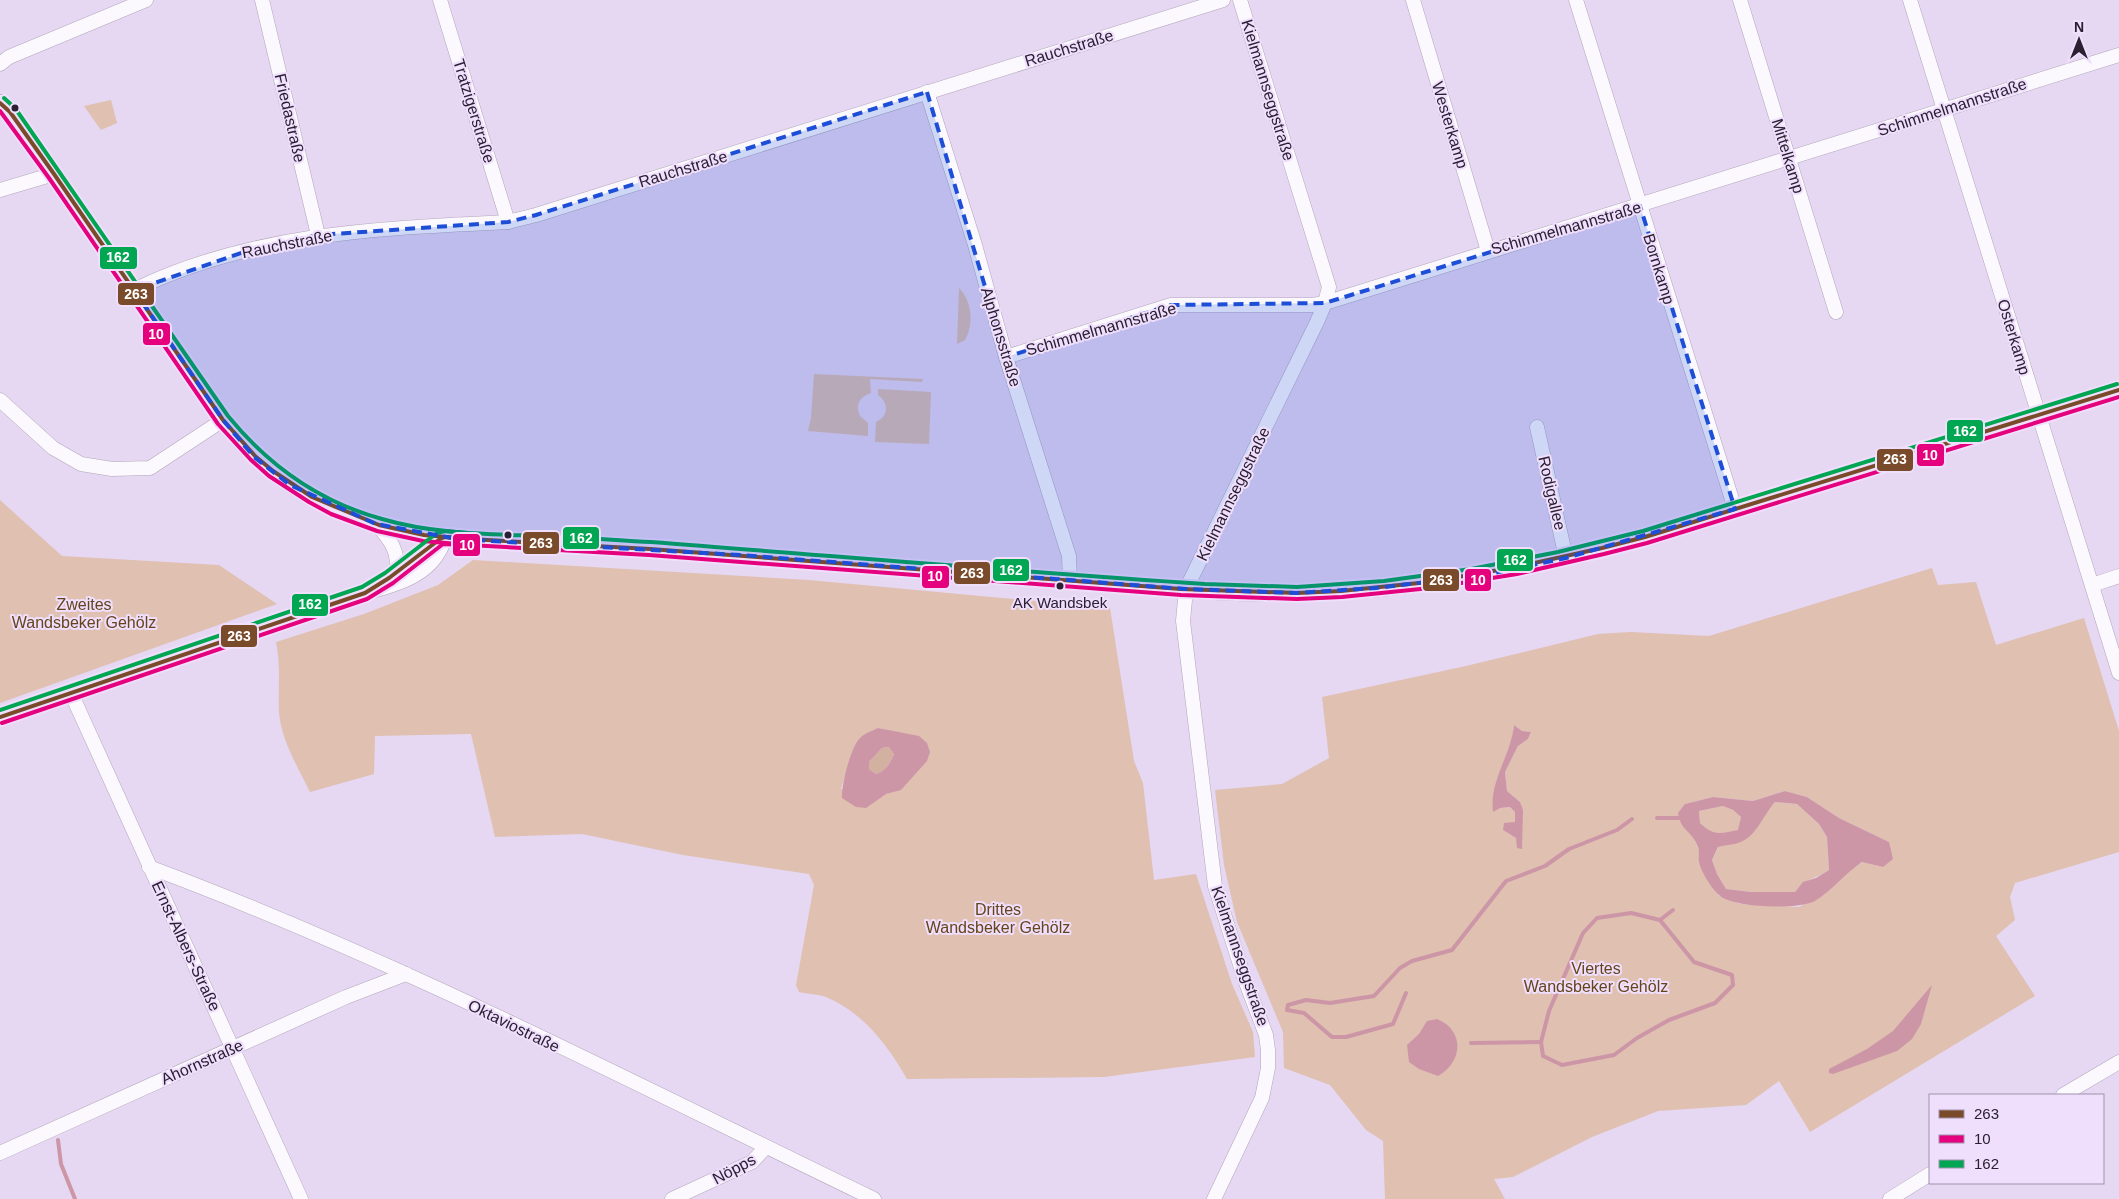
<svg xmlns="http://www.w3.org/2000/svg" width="2119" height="1199" viewBox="0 0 2119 1199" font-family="Helvetica,sans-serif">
	<rect width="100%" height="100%" fill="#e6d7f2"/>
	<g fill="#dfc0b1" fill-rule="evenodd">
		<polygon points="111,100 117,123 101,130 84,106"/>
		<path d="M 959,288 C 972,301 974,324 965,340 L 957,344 Z"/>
		<path d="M 814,374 L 923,379 L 922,382 L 870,379 L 871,393 C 859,397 855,405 860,416 L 868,423 L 868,436 L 808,431 L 811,418 Z"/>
		<path d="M 878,389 L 931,392 L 929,444 L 875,442 L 876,422 C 889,416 889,403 878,395 Z"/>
		<polygon points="0,500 62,556 219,565 277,604 0,703"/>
		<path d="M 473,560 L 809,580 L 1110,608 L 1134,761 L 1143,783 L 1154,880 L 1196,874 L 1232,984 L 1253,1032 L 1255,1057 L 1104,1077 L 907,1079 C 889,1047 863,1012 826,997 C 818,994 808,994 799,992 L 796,985 L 814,885 L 809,874 L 683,855 L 582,834 L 495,837 L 471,734 L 375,736 L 374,774 L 310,792 C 298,767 281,740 279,712 C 278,688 281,666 276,642 L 364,614 L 438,585 ZM 878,728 L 895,732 L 901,789 L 886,794 L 841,789 L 855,745 Z"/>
		<path d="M 1932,568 L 1938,585 L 1976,582 L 1996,645 L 2084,618 L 2119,731 L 2119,852 L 2015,883 L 2010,897 L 2015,920 L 1996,936 L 2035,996 L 1810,1132 L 1779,1081 L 1746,1105 L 1658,1111 L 1592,1137 L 1513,1177 L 1494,1179 L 1505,1199 L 1385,1199 L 1383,1141 L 1366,1130 L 1330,1085 L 1284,1068 L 1283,1032 L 1237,922 L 1224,865 L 1215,790 L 1282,784 L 1329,758 L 1322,697 L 1466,666 L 1598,634 L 1631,632 L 1709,636 ZM 1514,725 L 1522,731 L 1531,732 L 1528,739 L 1518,746 L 1505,772 L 1507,791 L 1520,802 L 1516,838 L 1503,830 L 1516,822 L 1515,812 L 1510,807 L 1500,808 L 1496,782 L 1512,739 ZM 1785,791 L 1807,797 L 1839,818 L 1889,842 L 1883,867 L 1863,862 L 1851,869 L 1829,890 L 1799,907 L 1741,904 L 1719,896 L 1705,876 L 1699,863 L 1699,850 L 1693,836 L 1685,804 L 1713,797 L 1753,801 Z"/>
		<path d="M 1775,802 L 1797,804 L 1819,824 L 1827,837 L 1829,870 C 1815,879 1805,879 1795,892 L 1751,892 L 1726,889 L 1717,874 L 1712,860 L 1719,846 C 1762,839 1748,829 1775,802 Z"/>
		<path d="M 1723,806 L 1733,810 L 1741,817 L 1739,830 C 1720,833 1715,839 1700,823 L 1699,811 Z"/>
	</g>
	<path fill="#d2b1a0" d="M 890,747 L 894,754 C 890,764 886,770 876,774 L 869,769 L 869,762 L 882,748 Z"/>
	<g fill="#cd96a6" fill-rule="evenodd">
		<path d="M 1514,725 L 1522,731 L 1531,732 L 1528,739 L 1518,746 L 1505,772 L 1507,791 L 1520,802 L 1523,810 L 1522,849 L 1517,848 L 1516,838 L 1503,830 L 1504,823 L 1515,822 L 1515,812 L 1510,807 L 1500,808 L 1493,812 C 1489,781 1511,755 1514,725 Z"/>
		<path d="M 878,728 L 919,736 L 927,743 L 930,752 L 927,761 L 901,790 L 886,794 L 866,808 L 856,807 L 842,798 C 841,786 851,746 860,738 C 865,733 872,731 878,728 ZM 889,747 L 894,754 C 890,764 886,770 876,774 L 869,769 L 869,762 L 882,748 Z"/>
		<path d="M 1785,791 L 1807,797 L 1839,818 L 1889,842 L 1893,859 L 1883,867 L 1862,862 C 1845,873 1833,890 1815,901 C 1799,910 1732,908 1719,895 C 1712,889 1701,872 1699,862 C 1698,857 1700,852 1698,847 C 1692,830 1681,832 1678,813 L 1685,804 L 1713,797 L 1753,801 ZM 1775,802 L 1797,804 L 1819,824 L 1827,837 L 1829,870 L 1816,878 L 1803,882 L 1795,892 L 1751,892 L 1726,889 L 1717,874 L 1712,860 L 1718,847 C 1725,845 1732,845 1738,843 C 1756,838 1763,815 1775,802 ZM 1723,806 L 1733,810 L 1741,817 L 1738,830 C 1721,833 1714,837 1700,823 L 1699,811 Z"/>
		<polygon points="1932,985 1921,1024 1912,1039 1897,1051 1833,1074 1829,1073 1829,1069 1867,1049 1893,1031"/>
		<path d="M 1437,1019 C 1466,1031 1462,1063 1438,1076 L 1419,1069 L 1409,1062 L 1407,1045 L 1419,1034 L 1427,1021 Z"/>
	</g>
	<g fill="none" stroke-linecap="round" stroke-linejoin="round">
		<g stroke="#cd96a6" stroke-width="4">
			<polyline points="1657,818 1679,818"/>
			<polygon points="1631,913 1660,920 1694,962 1732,975 1733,985 1715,1003 1669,1020 1637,1038 1614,1055 1562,1065 1543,1056 1541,1042 1549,1011 1583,933 1597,918"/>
			<polyline points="1660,920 1673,910"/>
			<polyline points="1406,993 1393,1024 1346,1037 1332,1037 1304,1013 1287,1010 1288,1005 1306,1000 1330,1003 1374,996 1400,968 1412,961 1452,950 1506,881 1545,866 1569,849 1617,830 1632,819"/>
			<polyline points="1471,1043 1541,1042"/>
			<polyline points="58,1140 61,1164 75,1199"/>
		</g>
		<defs>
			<g id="minor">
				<polyline points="262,0 318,235"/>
				<polyline points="440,0 508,222"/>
				<polyline points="1413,0 1488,251"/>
				<polyline points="1576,0 1735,509"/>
				<polyline points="1740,0 1836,312"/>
				<polyline points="1910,0 2119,673"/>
				<polyline points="0,64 9,57 146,0"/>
				<polyline points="927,92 975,245 1006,357 1069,556 1070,582"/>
				<polyline points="0,190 54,174"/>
				<path d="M 134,290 C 250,233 382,228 508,222 L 536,215 L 1223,0"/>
				<polyline points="1006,357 1171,305 1312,305 1325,303 2119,55"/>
				<polyline points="0,400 53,448 81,464 112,469 150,468 223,420"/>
				<polyline points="1537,427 1566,558"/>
				<path d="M 376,524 C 390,539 400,552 396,573"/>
				<polyline points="378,585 429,546 445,537"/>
				<polyline points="2092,585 2119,576"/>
				<polyline points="71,693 301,1199"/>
				<path d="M 0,717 L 365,593 C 398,584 435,575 445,537"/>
				<path d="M 149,867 C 398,960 635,1084 874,1199"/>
				<polyline points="2063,1095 2119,1062"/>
				<polyline points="0,1153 346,997 406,974"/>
				<polyline points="672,1199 752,1162 766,1147"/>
				<polyline points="1214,1199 1262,1098 1268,1068 1268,1050 1266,1035 1245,980 1215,886 1183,621 1186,589 1317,322 1325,303 1329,287 1240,0"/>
				<polyline points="1890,1199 1930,1174"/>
			</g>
			<path id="major" d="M 0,103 L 10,112 L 54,174 L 223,420 C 262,472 316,506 379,525 C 438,542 500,540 561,543 C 620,546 679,551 738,555 C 863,564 988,576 1113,584 C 1173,588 1235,594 1297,593 C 1415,591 1531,567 1645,537 L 2119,390"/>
		</defs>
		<use href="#minor" stroke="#b2a7bb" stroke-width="15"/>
		<use href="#major" stroke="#b2a7bb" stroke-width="18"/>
		<use href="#minor" stroke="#fbf9fd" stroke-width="14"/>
		<use href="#major" stroke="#fbf9fd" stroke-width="16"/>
		<defs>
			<g id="bus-1">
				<polyline points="0,103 10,112 54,174 223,420 255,456 273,471 312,497 379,525 424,535 469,539 650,549 1181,589 1297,593 1341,591 1429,582 1516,567 1602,548 1645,537 2119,390"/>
				<polyline points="0,717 365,593 389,578 440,539 445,537 466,539"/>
			</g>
			<g id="bus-2">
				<polyline points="0,111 49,178 218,424 251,460 269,476 309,502 331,514 377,531 423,541 469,545 649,555 1181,595 1297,599 1342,597 1430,588 1517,574 1604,554 1647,543 2119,397"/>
				<polyline points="2,723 367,599 393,583 443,544 465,545"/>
			</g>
			<g id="bus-3">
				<path d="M 4,98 L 15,108 L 228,416 C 269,466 320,502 382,519 C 433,534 486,534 539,536 C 576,537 613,540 651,542 C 835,556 1020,572 1205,584 L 1297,587 L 1384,581 L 1471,569 L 1558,552 L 1643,531 L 2117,384"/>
				<polyline points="0,710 362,587 385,573 437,533 445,531 467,533"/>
			</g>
		</defs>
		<use href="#bus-1" stroke="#efdefc" stroke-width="8"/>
		<use href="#bus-2" stroke="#efdefc" stroke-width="8"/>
		<use href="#bus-3" stroke="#efdefc" stroke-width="8"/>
		<use href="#bus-1" stroke="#7a4b2a" stroke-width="4"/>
		<use href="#bus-2" stroke="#e5007d" stroke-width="4"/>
		<use href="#bus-3" stroke="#00a651" stroke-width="4"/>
	</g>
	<path fill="#1d4ed8" fill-opacity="0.2" stroke="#1d4ed8" stroke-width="4" stroke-dasharray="10 6" stroke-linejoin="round" d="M 927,92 L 1006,357 L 1171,305 L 1325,303 L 1640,206 L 1735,509 L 1566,558 L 1485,575 L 1376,588 L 1296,593 L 1186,589 L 740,555 L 457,539 L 376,524 L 290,485 L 254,457 L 223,420 L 134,290 L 247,251 L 318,235 L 508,222 L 536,215 Z"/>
	<g fill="#2a2032" stroke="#efdefc" stroke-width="2">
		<circle cx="15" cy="108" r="4.5"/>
		<circle cx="508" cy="535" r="4.5"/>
		<circle cx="1060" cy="586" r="4.5"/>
	</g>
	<g text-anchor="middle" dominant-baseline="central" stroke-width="4" stroke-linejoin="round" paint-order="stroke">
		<g font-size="15" fill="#2a2032" stroke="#efdefc">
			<text x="1060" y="602">AK Wandsbek</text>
		</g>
		<g font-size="16" fill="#2a2032" stroke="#efdefc">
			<text transform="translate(1069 48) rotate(-17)">Rauchstraße</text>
			<text transform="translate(1268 90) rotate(73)">Kielmannseggstraße</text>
			<text transform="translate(1952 107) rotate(-18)">Schimmelmannstraße</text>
			<text transform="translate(474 111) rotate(73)">Tratzigerstraße</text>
			<text transform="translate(290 118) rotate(77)">Friedastraße</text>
			<text transform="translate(1450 125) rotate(73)">Westerkamp</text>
			<text transform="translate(1788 156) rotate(73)">Mittelkamp</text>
			<text transform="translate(683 169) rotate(-17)">Rauchstraße</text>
			<text transform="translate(1566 228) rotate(-16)">Schimmelmannstraße</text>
			<text transform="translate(287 244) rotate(-11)">Rauchstraße</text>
			<text transform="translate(1659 269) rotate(73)">Bornkamp</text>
			<text transform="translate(1101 329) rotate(-16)">Schimmelmannstraße</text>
			<text transform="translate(1001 337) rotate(73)">Alphonsstraße</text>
			<text transform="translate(2014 337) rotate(73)">Osterkamp</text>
			<text transform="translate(1552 493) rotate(77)">Rodigallee</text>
			<text transform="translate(1233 494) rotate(-64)">Kielmannseggstraße</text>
			<text transform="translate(186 946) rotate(65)">Ernst-Albers-Straße</text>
			<text transform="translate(1240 956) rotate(71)">Kielmannseggstraße</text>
			<text transform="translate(514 1026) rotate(26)">Oktaviostraße</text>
			<text transform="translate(202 1062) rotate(-24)">Ahornstraße</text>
			<text transform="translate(734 1169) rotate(-28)">Nöpps</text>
		</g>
		<g font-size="16" fill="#65441a" stroke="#efdefc">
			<text x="84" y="604">Zweites<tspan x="84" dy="18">Wandsbeker Gehölz</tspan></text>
			<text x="998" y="909">Drittes<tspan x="998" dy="18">Wandsbeker Gehölz</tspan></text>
			<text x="1596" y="968">Viertes<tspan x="1596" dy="18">Wandsbeker Gehölz</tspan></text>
		</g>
	</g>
	<g stroke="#efdefc" stroke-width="2">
		<rect x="99" y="246" width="39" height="24" rx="5" fill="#00a651"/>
		<rect x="117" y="282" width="38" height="24" rx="5" fill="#7a4b2a"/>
		<rect x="142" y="322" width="29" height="24" rx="5" fill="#e5007d"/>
		<rect x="1946" y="419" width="38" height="24" rx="5" fill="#00a651"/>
		<rect x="1916" y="443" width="29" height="24" rx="5" fill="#e5007d"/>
		<rect x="1876" y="448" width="38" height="24" rx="5" fill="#7a4b2a"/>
		<rect x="562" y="526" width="38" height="24" rx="5" fill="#00a651"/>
		<rect x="522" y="531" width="38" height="24" rx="5" fill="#7a4b2a"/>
		<rect x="452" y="533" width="29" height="24" rx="5" fill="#e5007d"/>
		<rect x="1496" y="548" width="38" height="24" rx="5" fill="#00a651"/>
		<rect x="992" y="558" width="38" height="24" rx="5" fill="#00a651"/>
		<rect x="953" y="561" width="38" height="24" rx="5" fill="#7a4b2a"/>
		<rect x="921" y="565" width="29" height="24" rx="5" fill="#e5007d"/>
		<rect x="1422" y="568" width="38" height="24" rx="5" fill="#7a4b2a"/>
		<rect x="1464" y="568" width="28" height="24" rx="5" fill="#e5007d"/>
		<rect x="291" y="593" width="38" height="24" rx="5" fill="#00a651"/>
		<rect x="220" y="624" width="38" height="24" rx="5" fill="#7a4b2a"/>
	</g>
	<g font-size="14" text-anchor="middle" font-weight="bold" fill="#fff">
		<text x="118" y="262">162</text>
		<text x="136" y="299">263</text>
		<text x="156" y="339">10</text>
		<text x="1965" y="436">162</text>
		<text x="1930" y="460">10</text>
		<text x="1895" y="464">263</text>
		<text x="581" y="543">162</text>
		<text x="541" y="548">263</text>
		<text x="467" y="550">10</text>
		<text x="1515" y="565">162</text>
		<text x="1011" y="575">162</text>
		<text x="972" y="578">263</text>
		<text x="935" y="581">10</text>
		<text x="1441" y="585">263</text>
		<text x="1478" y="585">10</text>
		<text x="310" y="609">162</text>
		<text x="239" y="641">263</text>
	</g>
	<rect x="1929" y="1094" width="175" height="90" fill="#efdefc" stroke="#a092ab"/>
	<rect x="1939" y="1110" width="25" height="8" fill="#7a4b2a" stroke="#a092ab"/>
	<text x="1974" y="1119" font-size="15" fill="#2a2032">263</text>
	<rect x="1939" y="1135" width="25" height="8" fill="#e5007d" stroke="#a092ab"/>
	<text x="1974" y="1144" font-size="15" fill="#2a2032">10</text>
	<rect x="1939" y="1160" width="25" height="8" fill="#00a651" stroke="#a092ab"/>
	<text x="1974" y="1169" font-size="15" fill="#2a2032">162</text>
	<g transform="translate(2079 40)" stroke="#efdefc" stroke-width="4" paint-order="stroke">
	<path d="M0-4L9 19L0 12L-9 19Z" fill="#2a2032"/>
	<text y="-8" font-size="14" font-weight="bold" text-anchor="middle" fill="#2a2032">N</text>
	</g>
</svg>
